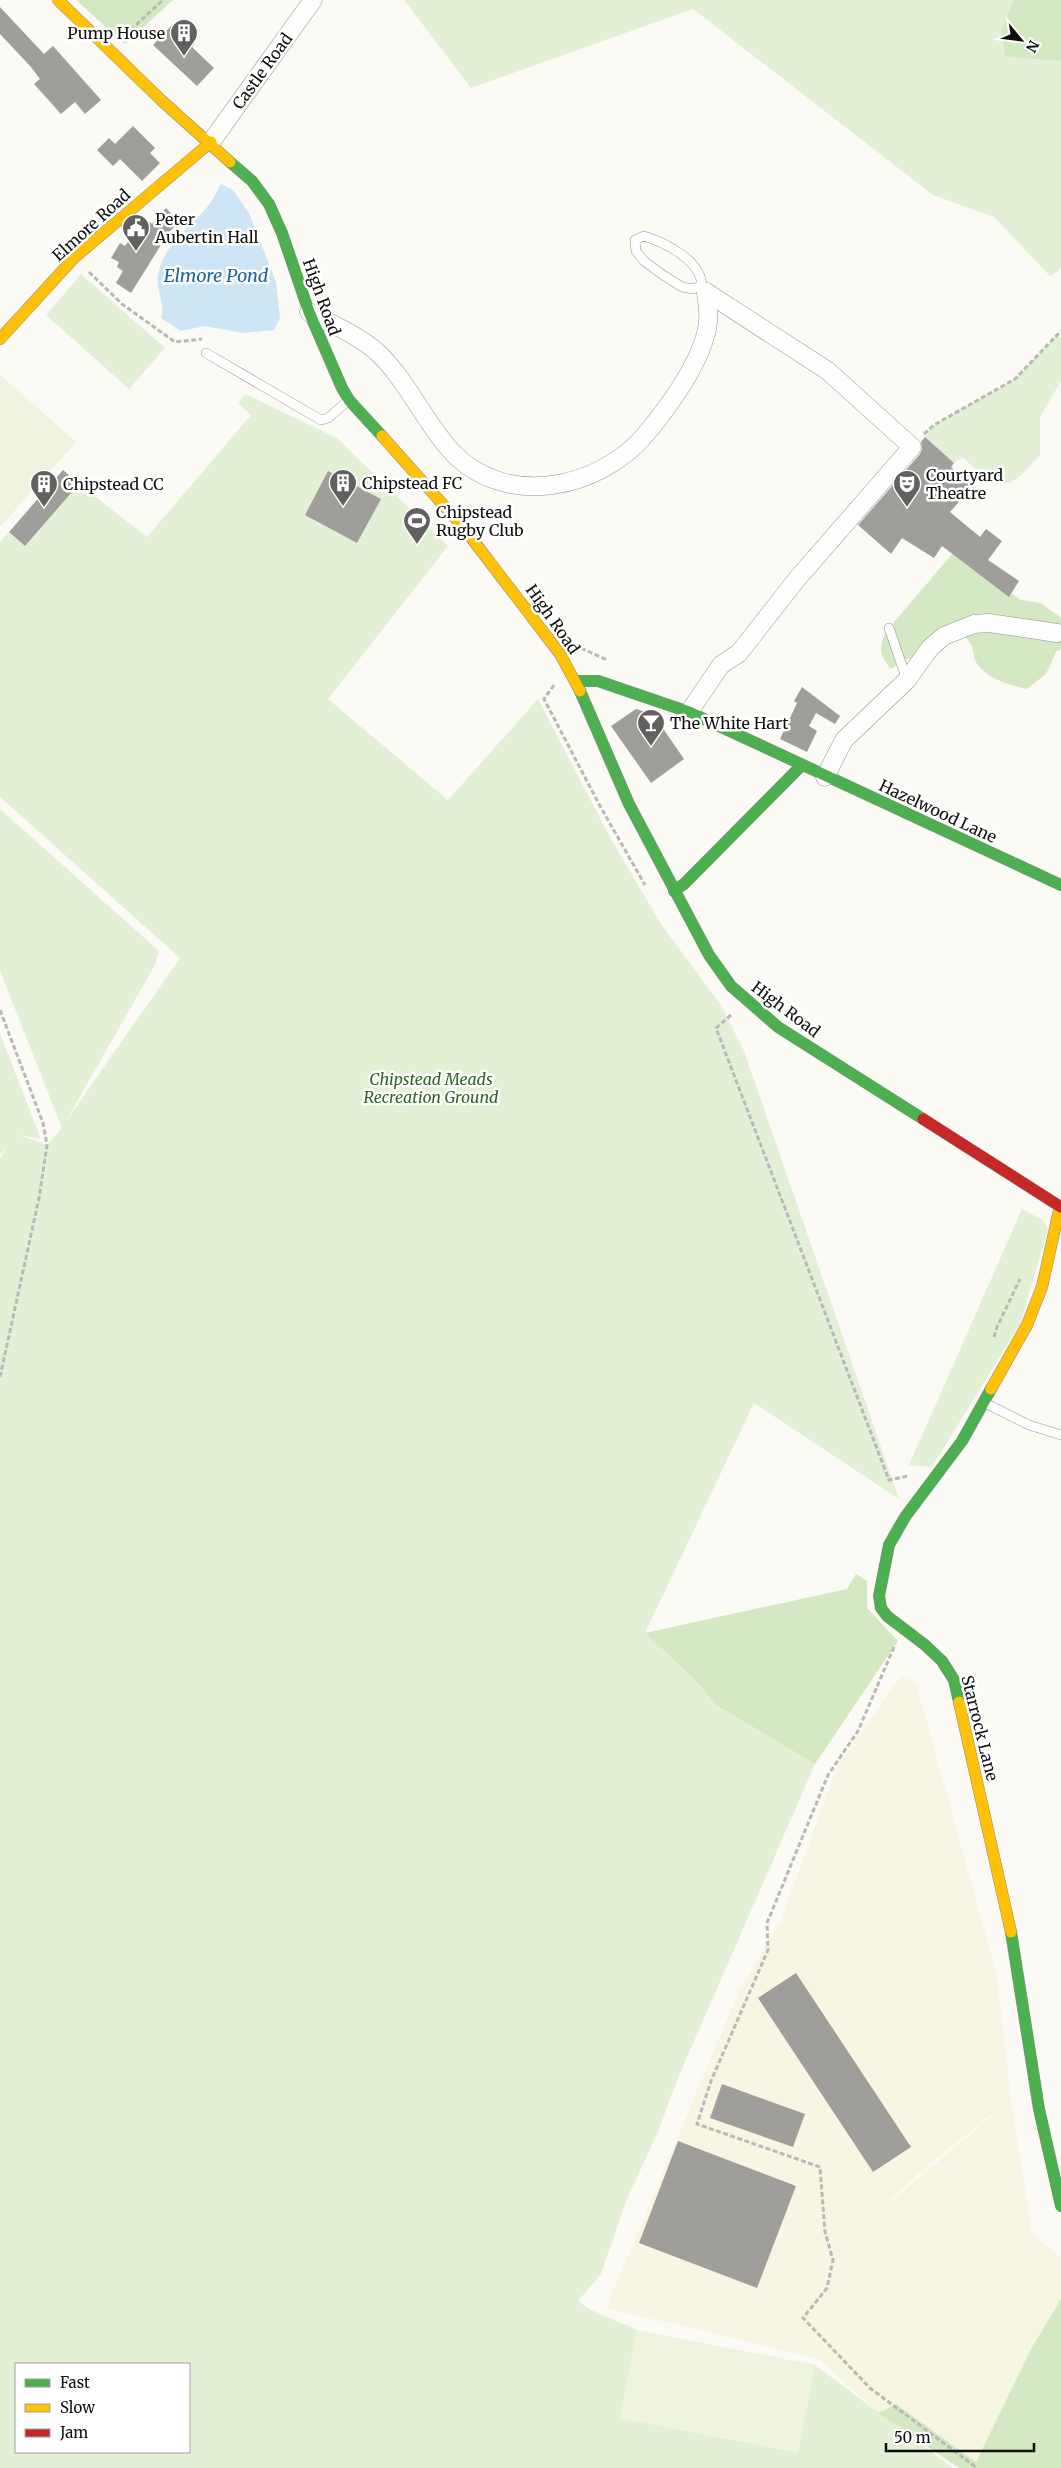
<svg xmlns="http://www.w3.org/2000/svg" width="1061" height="2468" viewBox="0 0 1061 2468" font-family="Merriweather,serif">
	<rect width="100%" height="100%" fill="#fbfaf5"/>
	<path fill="#f7f6e2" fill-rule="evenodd" d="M 901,1676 L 916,1683 L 996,1972 L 1011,2099 L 1032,2234 L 1061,2257 L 1061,2299 L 1031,2349 L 976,2463 L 896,2404 L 878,2413 L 820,2359 L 606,2308 L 739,1991 L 780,1922 L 838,1765 ZM 997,2110 L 998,2111 L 862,2226 L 930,2163 Z"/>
	<g fill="#e4f0d6" fill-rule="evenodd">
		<polygon points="404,0 1013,0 1001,30 1005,57 1061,61 1061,269 1050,276 994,217 933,195 693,9 471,88"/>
		<polygon points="81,274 165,348 129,389 46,315"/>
		<path d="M 1057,335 L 1061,338 L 1061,381 L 1040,417 L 1040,455 C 1003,497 1001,491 962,457 L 954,463 L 925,437 L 924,435 L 934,425 L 1015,379 Z"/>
		<path d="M 245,394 L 337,438 L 448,546 L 328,699 L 448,800 L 538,699 L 610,837 L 661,924 L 721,1005 L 744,1051 L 899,1499 L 754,1403 L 645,1633 L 696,1681 L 716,1705 L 815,1764 L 678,2078 L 659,2129 L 625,2204 L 601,2274 L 578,2301 L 589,2309 L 637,2330 L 621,2418 L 797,2452 L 815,2365 L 953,2468 L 0,2468 L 0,1159 L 8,1143 L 0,1155 L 0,1034 L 41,1139 L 19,1135 L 47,1145 L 62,1128 L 0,971 L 0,809 L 159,951 L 155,965 L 66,1121 L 180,958 L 0,797 L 0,542 L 9,532 L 25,546 L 79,484 L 147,537 L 251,415 L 238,403 ZM 16,2364 L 189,2364 L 189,2452 L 16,2452 Z"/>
		<polygon points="1022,1209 1043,1220 1048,1229 1021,1322 932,1467 909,1465"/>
	</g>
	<g fill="#d5e8c4">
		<polygon points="76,0 173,0 125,44"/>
		<polygon points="1013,0 1061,0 1061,61 1005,57 1001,30"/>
		<path d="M 953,553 L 1021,600 L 1041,603 L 1061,618 L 1061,649 L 1056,652 L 1046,674 L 1027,689 C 1011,685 989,680 978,665 C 970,654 978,648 962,634 L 922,659 L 905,659 L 891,669 C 878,654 878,645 889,628 Z"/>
		<polygon points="856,1574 867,1581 867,1608 898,1641 815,1764 716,1705 696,1681 645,1633 847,1589"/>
		<polygon points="1061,2299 1061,2468 959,2468 878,2413 896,2404 976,2462 1031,2349"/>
	</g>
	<g fill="#eef4e0">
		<polygon points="0,375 76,442 1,526 0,526"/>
		<polygon points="637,2330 815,2365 798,2452 620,2418"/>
	</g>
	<path fill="#cde5f4" d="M 221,184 L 233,190 L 249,213 L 276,282 L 280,318 L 274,330 L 243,333 L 205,326 L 181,331 L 161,318 C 167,300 152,289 160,267 C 169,240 191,228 207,207 C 213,200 217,191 221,184 Z"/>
	<g fill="#9f9e9a">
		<polygon points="0,7 44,54 53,46 101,100 85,114 75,102 61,114 34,84 40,79 31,67 0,34"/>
		<polygon points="174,23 195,43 192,47 214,68 197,86 153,45"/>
		<polygon points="133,126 155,148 150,153 160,163 142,181 120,159 113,166 97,150 109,138 115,144"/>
		<polygon points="166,208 179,222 169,232 131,293 116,283 123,271 117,267 119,262 111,258 120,243 125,246 128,242 131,243 148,221 152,224"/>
		<polygon points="925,437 954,463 951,467 973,486 950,512 980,537 986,529 1002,541 988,560 1019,581 1009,597 942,546 934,558 902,538 891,554 858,525 920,454 922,449 921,442"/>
		<polygon points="63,470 79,484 25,546 9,532"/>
		<polygon points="328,471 381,499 357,543 305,515"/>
		<polygon points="802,687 840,716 835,724 816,713 809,726 817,731 807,752 780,739 797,703 794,701"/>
		<polygon points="636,709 653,714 684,759 651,783 611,726"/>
		<polygon points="796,1973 911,2147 873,2172 758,1998"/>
		<polygon points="722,2084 805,2114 793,2147 710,2118"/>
		<polygon points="678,2141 796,2186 757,2288 639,2243"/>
	</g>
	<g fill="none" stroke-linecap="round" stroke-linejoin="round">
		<defs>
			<g id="lane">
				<path d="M 644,236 C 666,243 700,260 702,285 L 693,289 L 682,287 L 663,275 L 644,261 L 636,251 L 635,240 Z"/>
				<polyline points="206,353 321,420 328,418 349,400"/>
				<polyline points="889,628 907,680"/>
				<polyline points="985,1403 1029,1425 1061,1435"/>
			</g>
			<g id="street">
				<polyline points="211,142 313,0"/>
				<path d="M 309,312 C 331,324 358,335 377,352 C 408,381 424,422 452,452 C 506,509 600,489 646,434 C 669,406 704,359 708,322 C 709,312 707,301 706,292"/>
				<polyline points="689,712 721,665 739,653 797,579 912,447 828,371 706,292"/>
				<polyline points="825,777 844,740 907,680 930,648 944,636 974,624 989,623 1057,633"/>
			</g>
			<g id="fast">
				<polyline points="230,162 252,181 269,204 282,233 309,312 342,388 349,400 382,436"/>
				<polyline points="576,681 598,681 689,712 1061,885"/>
				<polyline points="580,691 629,804 709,955 731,986 778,1027 923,1119"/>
				<polyline points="674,891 684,884 802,765"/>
				<polyline points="959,1702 954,1680 942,1661 925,1645 887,1616 881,1608 879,1596 889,1545 905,1517 962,1441 991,1389"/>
				<polyline points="1011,1932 1039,2109 1061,2206"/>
			</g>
			<g id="slow">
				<polyline points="58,0 161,100 230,162"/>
				<polyline points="0,339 74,258 211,142"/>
				<polyline points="382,436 463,527 560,654 580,691"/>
				<polyline points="991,1389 1027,1325 1042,1287 1060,1206"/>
				<polyline points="959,1702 1011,1932"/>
			</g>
			<polyline id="jam" points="923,1119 1061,1207"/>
		</defs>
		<use href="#lane" stroke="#959593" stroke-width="10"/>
		<use href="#street" stroke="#959593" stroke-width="19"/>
		<use href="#fast" stroke="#8c8b89" stroke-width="12"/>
		<use href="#slow" stroke="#8c8b89" stroke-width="12"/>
		<use href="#jam" stroke="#8c8b89" stroke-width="12"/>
		<g stroke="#b9b9b8" stroke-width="3" stroke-dasharray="5 2.5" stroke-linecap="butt">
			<polyline points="125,35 163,0"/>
			<polyline points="89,272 122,304 175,342 202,339"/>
			<polyline points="924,434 934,425 1015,379 1061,331"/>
			<polyline points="581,648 607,660"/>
			<polyline points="554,685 544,699 600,806 645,885"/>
			<polyline points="0,1010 43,1123 47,1145 39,1198 0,1377"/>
			<polyline points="731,1015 716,1028 889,1480 908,1476"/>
			<polyline points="994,1337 997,1327 1020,1279"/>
			<polyline points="894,1647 858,1731 828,1775 767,1923 768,1950 711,2081 697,2124 820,2167 825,2232 833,2260 827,2288 803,2318 870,2388 977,2468"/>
		</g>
		<use href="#lane" stroke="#fefefe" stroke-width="9"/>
		<use href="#street" stroke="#fefefe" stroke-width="18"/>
		<use href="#fast" stroke="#4caf50" stroke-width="11"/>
		<use href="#slow" stroke="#ffc107" stroke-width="11"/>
		<use href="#jam" stroke="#c62828" stroke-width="11"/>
	</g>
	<defs>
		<symbol id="building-pin" viewBox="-11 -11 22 30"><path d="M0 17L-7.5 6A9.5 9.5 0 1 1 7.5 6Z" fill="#626160" stroke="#fff"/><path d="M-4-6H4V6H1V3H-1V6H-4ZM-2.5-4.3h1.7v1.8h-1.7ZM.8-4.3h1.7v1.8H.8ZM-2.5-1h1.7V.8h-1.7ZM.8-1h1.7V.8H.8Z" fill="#fff"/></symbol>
		<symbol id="civic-pin" viewBox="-11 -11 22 30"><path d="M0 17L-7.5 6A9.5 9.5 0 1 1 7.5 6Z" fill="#626160" stroke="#fff"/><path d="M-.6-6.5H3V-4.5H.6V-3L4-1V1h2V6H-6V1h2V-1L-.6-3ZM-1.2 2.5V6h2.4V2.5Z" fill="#fff"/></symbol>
		<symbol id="theatre-pin" viewBox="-11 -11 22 30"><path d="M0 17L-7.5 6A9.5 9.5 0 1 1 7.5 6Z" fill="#626160" stroke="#fff"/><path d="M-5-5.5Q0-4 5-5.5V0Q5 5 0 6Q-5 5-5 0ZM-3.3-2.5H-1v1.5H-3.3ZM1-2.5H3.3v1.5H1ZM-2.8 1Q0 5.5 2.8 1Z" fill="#fff"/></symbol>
		<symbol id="stadium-pin" viewBox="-11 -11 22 30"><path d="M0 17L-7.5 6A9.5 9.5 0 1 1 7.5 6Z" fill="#626160" stroke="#fff"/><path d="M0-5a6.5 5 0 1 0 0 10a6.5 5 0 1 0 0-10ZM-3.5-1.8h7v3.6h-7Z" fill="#fff"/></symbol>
		<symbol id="bar-pin" viewBox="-11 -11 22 30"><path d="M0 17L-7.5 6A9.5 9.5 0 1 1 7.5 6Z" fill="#626160" stroke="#fff"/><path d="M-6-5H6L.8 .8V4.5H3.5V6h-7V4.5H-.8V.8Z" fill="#fff"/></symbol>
	</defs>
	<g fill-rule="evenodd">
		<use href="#building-pin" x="168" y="17" width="32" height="43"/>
		<use href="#civic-pin" x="120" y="212" width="32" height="43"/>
		<use href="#building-pin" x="327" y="467" width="32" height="43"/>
		<use href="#building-pin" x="28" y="468" width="32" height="43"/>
		<use href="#theatre-pin" x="891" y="468" width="32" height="43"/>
		<use href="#stadium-pin" x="401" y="505" width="32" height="43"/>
		<use href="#bar-pin" x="635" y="707" width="32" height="43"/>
	</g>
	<g text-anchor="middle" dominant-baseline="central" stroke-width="5" stroke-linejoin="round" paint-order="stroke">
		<g font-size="16" fill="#0f0f0f" stroke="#fff" text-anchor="start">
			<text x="165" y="33" text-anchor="end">Pump House</text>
			<text x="155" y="219">Peter<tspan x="155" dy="18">Aubertin Hall</tspan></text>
			<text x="926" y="475">Courtyard<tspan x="926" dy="18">Theatre</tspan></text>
			<text x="362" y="483">Chipstead FC</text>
			<text x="63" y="484">Chipstead CC</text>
			<text x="436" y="512">Chipstead<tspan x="436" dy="18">Rugby Club</tspan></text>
			<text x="670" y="723">The White Hart</text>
		</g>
		<g font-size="16" fill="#0f0f0f" stroke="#fff">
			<text transform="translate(262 71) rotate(-54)">Castle Road</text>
			<text transform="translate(91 225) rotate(-42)">Elmore Road</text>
			<text transform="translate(322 297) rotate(70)">High Road</text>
			<text transform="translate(553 619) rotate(55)">High Road</text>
			<text transform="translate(938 811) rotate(25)">Hazelwood Lane</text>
			<text transform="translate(786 1009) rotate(37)">High Road</text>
			<text transform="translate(980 1728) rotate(76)">Starrock Lane</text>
		</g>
		<g font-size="16" font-style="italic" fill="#2e6621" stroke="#fff">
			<text x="431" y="1079">Chipstead Meads<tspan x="431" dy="18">Recreation Ground</tspan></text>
		</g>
		<g font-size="18" font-style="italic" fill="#1c629e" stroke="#fff">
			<text x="216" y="275">Elmore Pond</text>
		</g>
	</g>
	<rect x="15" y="2363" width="175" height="90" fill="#ffffff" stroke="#9f9f9f"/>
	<rect x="25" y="2379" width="25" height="8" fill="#4caf50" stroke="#9f9f9f"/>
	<text x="60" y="2388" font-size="15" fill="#0f0f0f">Fast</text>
	<rect x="25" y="2404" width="25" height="8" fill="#ffc107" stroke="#9f9f9f"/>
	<text x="60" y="2413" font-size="15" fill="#0f0f0f">Slow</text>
	<rect x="25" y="2429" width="25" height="8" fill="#c62828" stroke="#9f9f9f"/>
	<text x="60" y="2438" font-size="15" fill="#0f0f0f">Jam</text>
	<g transform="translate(1021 40) rotate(119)" stroke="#ffffff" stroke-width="4" paint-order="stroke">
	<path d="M0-4L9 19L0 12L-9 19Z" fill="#0f0f0f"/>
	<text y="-8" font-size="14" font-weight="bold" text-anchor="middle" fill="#0f0f0f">N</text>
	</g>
	<path d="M886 2443v8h148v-8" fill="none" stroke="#0f0f0f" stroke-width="2.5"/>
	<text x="894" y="2443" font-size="15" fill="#0f0f0f" stroke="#ffffff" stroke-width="4" paint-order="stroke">50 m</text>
</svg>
